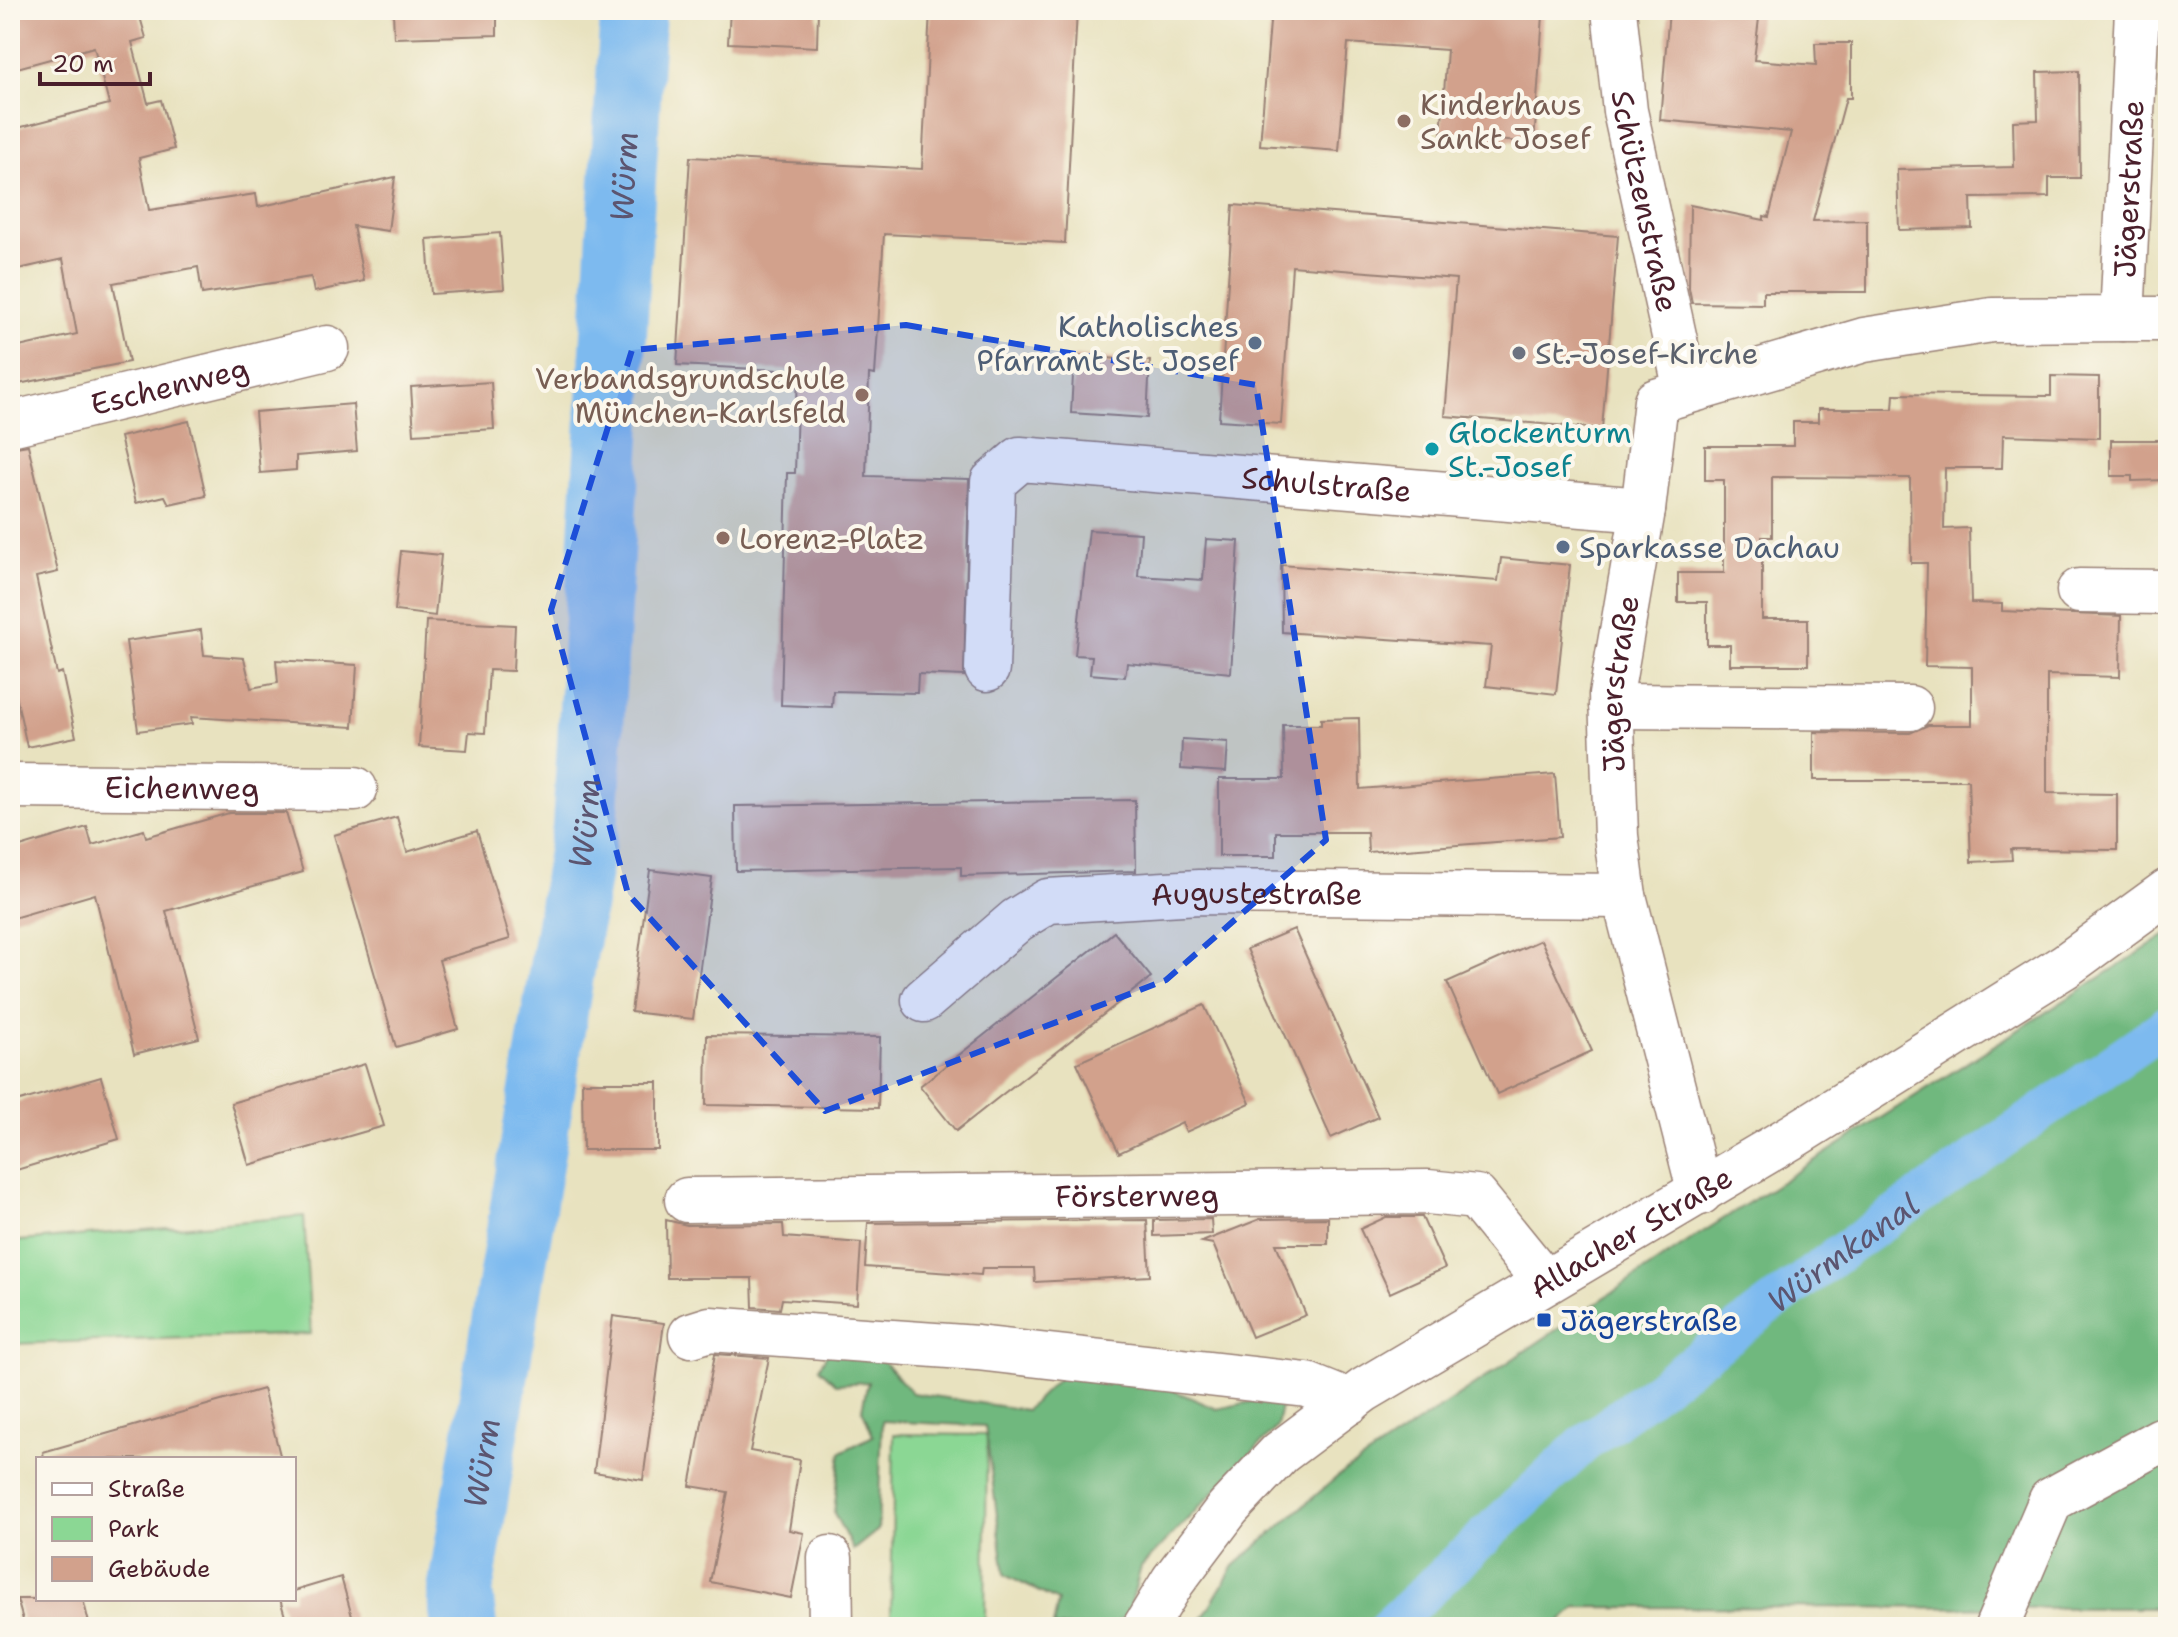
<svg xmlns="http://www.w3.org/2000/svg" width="2178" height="1637" viewBox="0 0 2178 1637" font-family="'Shantell Sans',sans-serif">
	<rect width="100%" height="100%" fill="#fbf7ec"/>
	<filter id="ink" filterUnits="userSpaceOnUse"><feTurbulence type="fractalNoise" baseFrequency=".0125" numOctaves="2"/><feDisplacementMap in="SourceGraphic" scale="16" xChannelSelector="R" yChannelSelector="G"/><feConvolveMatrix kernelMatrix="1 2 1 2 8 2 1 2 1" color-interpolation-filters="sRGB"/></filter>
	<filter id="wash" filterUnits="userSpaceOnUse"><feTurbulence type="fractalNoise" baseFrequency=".006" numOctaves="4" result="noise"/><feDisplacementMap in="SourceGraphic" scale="32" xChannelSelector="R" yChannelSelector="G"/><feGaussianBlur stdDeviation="1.8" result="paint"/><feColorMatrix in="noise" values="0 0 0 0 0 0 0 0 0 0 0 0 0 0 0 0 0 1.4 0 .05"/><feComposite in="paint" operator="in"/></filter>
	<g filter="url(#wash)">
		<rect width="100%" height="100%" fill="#e8e2bf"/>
		<g fill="#8bd794" stroke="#6a7b60" stroke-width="2">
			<polygon points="304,1216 311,1334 10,1344 10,1242"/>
			<polygon points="894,1434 987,1435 985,1619 891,1618"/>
		</g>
		<g fill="#70b87e" stroke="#5d6c54" stroke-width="2">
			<polygon points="2168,934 2168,1608 1577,1607 1555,1627 1197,1627 1234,1566 1337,1477 1695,1237"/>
			<polygon points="873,1350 912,1393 1026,1410 1071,1366 1161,1385 1217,1409 1283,1395 1277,1427 1141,1567 1128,1614 1109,1627 1053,1627 1058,1601 1005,1575 985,1426 882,1421 878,1530 853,1550 834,1513 841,1452 873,1436 862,1409 868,1382 836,1384 819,1368 828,1352"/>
		</g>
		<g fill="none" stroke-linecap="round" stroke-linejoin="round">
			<path stroke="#7dbaef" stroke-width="38" id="s1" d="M 1388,1627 L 1584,1444 L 1848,1247 L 2168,1024"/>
			<path stroke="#7dbaef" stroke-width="66" id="s2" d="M 464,1627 L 460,1592 L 585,828 L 633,10"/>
		</g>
		<g id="blocks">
			<g fill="#d2a18c">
				<polygon points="32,10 138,10 146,38 132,42 148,103 161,100 174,149 139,158 149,210 256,194 258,207 395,177 388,231 353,226 364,281 314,292 311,277 202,294 198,267 113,283 129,362 18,384 10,349 77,334 63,259 10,271 10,130 109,104 94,47 10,70 10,16"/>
				<polygon points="393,10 497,10 497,35 394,38"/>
				<polygon points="730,10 818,10 817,47 728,43"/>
				<polygon points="930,10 1077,10 1065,243 884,234 875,375 869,374 866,476 969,479 964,676 918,674 917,693 833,691 832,707 781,705 787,473 795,473 798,371 677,365 690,157 922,169"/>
				<polygon points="1271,10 1478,10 1543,15 1534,143 1441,136 1447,50 1348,43 1339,151 1260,145"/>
				<polygon points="1669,10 1760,10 1754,60 1816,65 1815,43 1851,43 1851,98 1846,98 1813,221 1867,220 1867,292 1763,292 1763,304 1692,303 1689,288 1690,205 1764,220 1764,216 1769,217 1791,132 1660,120"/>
				<polygon points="2079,71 2080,178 2049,178 2049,197 1971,198 1972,228 1899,230 1897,170 2014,167 2013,121 2038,120 2037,72"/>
				<polygon points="1233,205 1618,236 1602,429 1445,416 1456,279 1292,266 1281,424 1219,420"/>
				<polygon points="500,233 504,289 431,294 427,239"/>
				<polygon points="1074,356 1150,361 1147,418 1071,413"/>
				<polygon points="2051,376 2099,377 2099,438 2003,435 2002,468 1945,468 1944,529 1969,528 1971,603 2002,604 2002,611 2121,616 2120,677 2047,675 2047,793 2117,794 2117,850 2011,849 2012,860 1971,862 1968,780 1814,780 1814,732 1910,733 1928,725 1972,725 1972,667 1925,666 1927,563 1911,563 1910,478 1772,477 1772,537 1762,537 1762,619 1808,619 1808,665 1730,665 1730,645 1707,645 1707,602 1678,602 1678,573 1724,573 1724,480 1705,480 1705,446 1793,446 1793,422 1818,422 1818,409 1893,409 1894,394 2051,396"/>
				<polygon points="491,382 494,429 414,434 411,387"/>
				<polygon points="353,404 357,451 296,456 296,470 260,473 255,412"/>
				<polygon points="189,421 206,496 169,504 165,496 136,503 120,437"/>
				<polygon points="2111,440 2165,440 2166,480 2132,481 2132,476 2111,476"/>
				<polygon points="28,445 58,572 36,577 57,674 62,672 76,737 27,747 10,667 10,448"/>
				<polygon points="1089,530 1141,533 1138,576 1203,580 1206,539 1239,541 1231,673 1127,663 1125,677 1090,674 1092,656 1075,655"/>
				<polygon points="401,551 441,555 435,616 395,611"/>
				<polygon points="1501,558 1570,565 1556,694 1486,686 1491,646 1282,632 1281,565 1498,581"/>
				<polygon points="426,621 515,625 513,671 489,670 485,733 469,732 467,750 419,747"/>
				<polygon points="201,630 204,655 244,658 251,688 278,683 276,660 357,665 353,727 191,717 192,724 138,731 126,641"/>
				<polygon points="1359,718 1360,789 1555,774 1560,837 1368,852 1367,832 1276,832 1276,856 1219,856 1219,779 1284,779 1283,725 1321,725 1321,719"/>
				<polygon points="1182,739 1228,742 1226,772 1181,769"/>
				<polygon points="1135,800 1136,871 961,876 961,867 736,871 735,806"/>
				<polygon points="229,813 286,813 303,872 166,911 199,1038 134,1054 95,894 10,919 10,850 87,827 92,845 144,830 146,837"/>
				<polygon points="397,817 407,852 477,831 510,939 439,960 458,1029 396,1047 334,835"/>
				<polygon points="650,870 712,878 693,1019 631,1012"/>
				<polygon points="1294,929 1378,1117 1331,1138 1247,949"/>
				<polygon points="1114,932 1151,977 956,1131 920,1086"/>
				<polygon points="1541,940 1592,1051 1497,1094 1447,982"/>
				<polygon points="1204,1005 1250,1103 1186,1132 1182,1123 1119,1153 1077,1063"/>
				<polygon points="707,1035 880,1037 878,1108 706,1105"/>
				<polygon points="365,1064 384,1126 249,1165 231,1103"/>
				<polygon points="101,1077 119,1139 10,1172 10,1104"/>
				<polygon points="582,1082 658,1082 658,1150 583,1150"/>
				<polygon points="1386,1217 1422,1217 1445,1268 1390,1293 1360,1229"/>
				<polygon points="1328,1218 1328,1244 1276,1244 1306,1315 1252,1337 1213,1244 1202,1242 1260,1219"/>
				<polygon points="1211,1219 1212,1234 1154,1236 1154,1220"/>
				<polygon points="666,1220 687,1225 783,1224 784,1237 861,1243 857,1304 782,1299 780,1309 753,1307 752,1278 667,1278"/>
				<polygon points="1147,1220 1150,1276 1035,1282 1034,1268 982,1268 981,1275 865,1267 868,1223"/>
				<polygon points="613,1316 664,1323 643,1480 594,1472"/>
				<polygon points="715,1354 769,1358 750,1451 800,1460 789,1530 804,1533 791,1598 710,1582 728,1492 690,1486"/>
				<polygon points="263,1389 281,1459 44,1459 43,1452"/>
				<polygon points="341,1577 355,1627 288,1627 280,1599 294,1599 294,1591"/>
				<polygon points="17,1599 83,1599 90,1627 25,1627"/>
			</g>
		</g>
	</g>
	<g filter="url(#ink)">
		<use href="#blocks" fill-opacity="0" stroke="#998075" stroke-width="2"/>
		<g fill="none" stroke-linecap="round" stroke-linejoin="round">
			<defs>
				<g id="minor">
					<path id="s3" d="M 1614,10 L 1625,111 L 1686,391"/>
					<polyline points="2122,319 2168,319"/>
					<path id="s4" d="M 10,424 L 327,348"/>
					<polyline points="2079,591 2168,592"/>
					<path id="s5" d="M 987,669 L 993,482 L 1020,459 L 1643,510"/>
					<polyline points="1611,706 1910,708"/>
					<path id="s6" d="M 10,786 L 355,789"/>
					<path id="s7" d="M 924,1000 L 1017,920 L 1048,901 L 1199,892 L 1624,896"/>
					<path id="s8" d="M 1700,1193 L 1624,896 L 1616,836 L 1611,695 L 1643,510 L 1656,401 L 1864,340 L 1992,320 L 2122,319 L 2137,10"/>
					<path id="s9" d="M 687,1200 L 1428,1192 L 1476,1197 L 1545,1282"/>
					<polyline points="691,1335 710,1329 977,1348 1307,1385 1349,1402"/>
					<polyline points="830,1558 831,1627"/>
					<path id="s10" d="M 1145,1627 L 1173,1581 L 1228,1508 L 1280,1453 L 1364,1390 L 1795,1135 L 2065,966 L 2168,891"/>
					<polyline points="1997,1627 2051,1500 2161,1440"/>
				</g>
			</defs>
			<use href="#minor" stroke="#998075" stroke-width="47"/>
			<use href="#minor" stroke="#fff" stroke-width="44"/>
		</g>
	</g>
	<path fill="#1d4ed8" fill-opacity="0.2" stroke="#1d4ed8" stroke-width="6" stroke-dasharray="16 10" stroke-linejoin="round" d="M 906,325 L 1256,385 L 1326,840 L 1166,980 L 825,1111 L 628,894 L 551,610 L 632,350 Z"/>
	<g fill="#8d6e63" stroke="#fbf7ec" stroke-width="3">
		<circle cx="1404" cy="121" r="8"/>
		<circle cx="862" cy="395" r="8"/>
		<circle cx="723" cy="538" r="8"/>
	</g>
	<g fill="#5c6f8a" stroke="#fbf7ec" stroke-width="3">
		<circle cx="1255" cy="343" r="8"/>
		<circle cx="1563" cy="547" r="8"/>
	</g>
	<circle fill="#6b7280" stroke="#fbf7ec" stroke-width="3" cx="1519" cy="353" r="8"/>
	<circle fill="#0f9aa8" stroke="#fbf7ec" stroke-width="3" cx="1432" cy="449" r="8"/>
	<rect fill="#1a4fb4" stroke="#fbf7ec" stroke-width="3" x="1536" y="1312" width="16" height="16" rx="4"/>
	<g text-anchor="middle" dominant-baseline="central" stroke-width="8" stroke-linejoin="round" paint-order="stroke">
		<g font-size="30" fill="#785e54" stroke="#fbf7ec" text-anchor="start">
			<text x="1420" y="104">Kinderhaus<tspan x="1420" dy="34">Sankt Josef</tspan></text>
			<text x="846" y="378" text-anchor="end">Verbandsgrundschule<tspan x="846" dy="34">München-Karlsfeld</tspan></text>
			<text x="739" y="538">Lorenz-Platz</text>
		</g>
		<g font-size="30" fill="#4a1f2b" stroke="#fbf7ec">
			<text stroke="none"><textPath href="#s8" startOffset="1412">Jägerstraße</textPath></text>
			<text stroke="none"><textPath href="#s3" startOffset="194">Schützenstraße</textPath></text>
			<text stroke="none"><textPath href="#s4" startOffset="164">Eschenweg</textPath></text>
			<text stroke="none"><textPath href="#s5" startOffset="530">Schulstraße</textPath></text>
			<text stroke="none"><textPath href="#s8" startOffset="520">Jägerstraße</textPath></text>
			<text stroke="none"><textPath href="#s6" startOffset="172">Eichenweg</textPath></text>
			<text stroke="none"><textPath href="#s7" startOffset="368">Augustestraße</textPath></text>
			<text stroke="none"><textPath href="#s9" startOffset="450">Försterweg</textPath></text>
			<text stroke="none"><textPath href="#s10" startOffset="636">Allacher Straße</textPath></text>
		</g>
		<g font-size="30" fill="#4e5e75" stroke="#fbf7ec" text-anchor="end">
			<text x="1239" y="326">Katholisches<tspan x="1239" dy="34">Pfarramt St. Josef</tspan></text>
			<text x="1579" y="547" text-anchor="start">Sparkasse Dachau</text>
		</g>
		<g font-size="30" fill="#5b616d" stroke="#fbf7ec" text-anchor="start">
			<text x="1535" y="353">St.-Josef-Kirche</text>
		</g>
		<g font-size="30" fill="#0d838f" stroke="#fbf7ec" text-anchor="start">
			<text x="1448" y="432">Glockenturm<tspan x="1448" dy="34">St.-Josef</tspan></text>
		</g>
		<g font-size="30" fill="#164399" stroke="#fbf7ec" text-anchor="start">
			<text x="1560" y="1320">Jägerstraße</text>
		</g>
		<g font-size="32" font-style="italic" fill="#5c5570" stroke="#fbf7ec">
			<text stroke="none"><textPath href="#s2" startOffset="1462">Würm</textPath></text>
			<text stroke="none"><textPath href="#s2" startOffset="814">Würm</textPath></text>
			<text stroke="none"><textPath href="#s1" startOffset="590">Würmkanal</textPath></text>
			<text stroke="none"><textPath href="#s2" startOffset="166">Würm</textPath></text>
		</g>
	</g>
	<rect width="2178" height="1637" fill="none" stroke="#fbf7ec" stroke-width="40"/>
	<rect x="36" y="1457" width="260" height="144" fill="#fbf7ec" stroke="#b4a19f" stroke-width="2"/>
	<rect x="52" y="1483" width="40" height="12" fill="#ffffff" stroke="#b4a19f" stroke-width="2"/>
	<text x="108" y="1497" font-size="24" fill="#4a1f2b">Straße</text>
	<rect x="52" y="1517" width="40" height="24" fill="#8bd794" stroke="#b4a19f" stroke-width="2"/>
	<text x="108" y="1537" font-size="24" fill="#4a1f2b">Park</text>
	<rect x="52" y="1557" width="40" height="24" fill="#d2a18c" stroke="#b4a19f" stroke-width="2"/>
	<text x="108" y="1577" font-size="24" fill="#4a1f2b">Gebäude</text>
	<path d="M40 72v12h110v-12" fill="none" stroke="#4a1f2b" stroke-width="4"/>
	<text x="52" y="72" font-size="24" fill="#4a1f2b" stroke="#fbf7ec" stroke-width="6" paint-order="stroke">20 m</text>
</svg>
